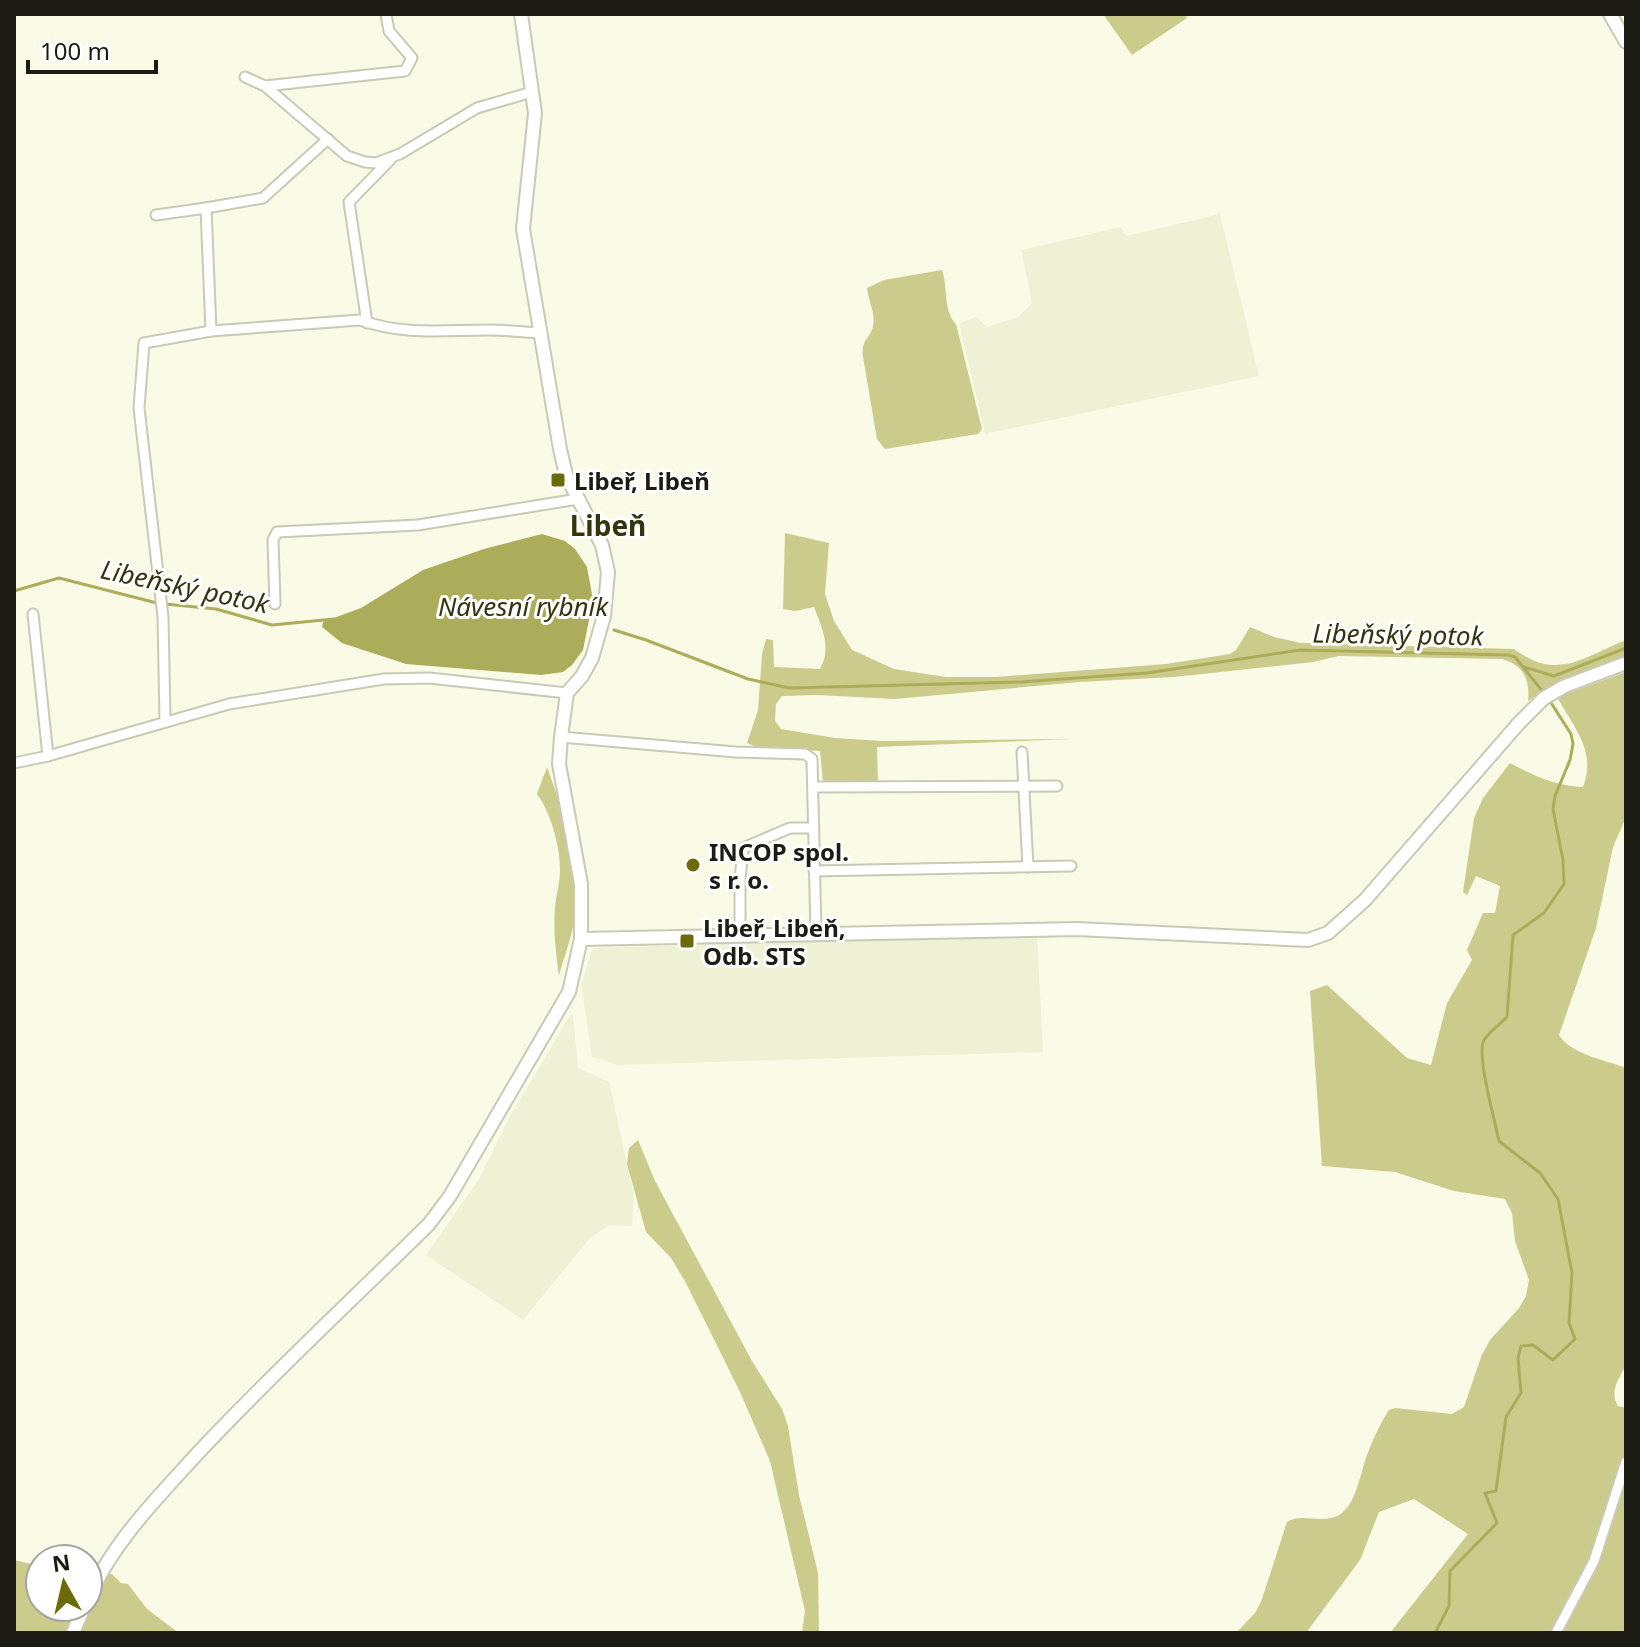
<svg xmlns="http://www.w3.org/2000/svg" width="1640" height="1647" viewBox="0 0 1640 1647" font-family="'Noto Sans',sans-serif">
	<rect width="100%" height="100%" fill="#fafbe7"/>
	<g fill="#eff1d5">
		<polygon points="1220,214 1259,376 985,434 959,323 977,317 987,327 1018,317 1032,303 1021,250 1121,227 1126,236"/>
		<polygon points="1037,935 1043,1052 617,1065 592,1057 581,984 593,948"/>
		<polygon points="570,1015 573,1015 578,1068 609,1082 634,1195 632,1226 609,1225 590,1238 523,1320 426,1255 479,1179 509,1118"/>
	</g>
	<g fill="#cbcc8c">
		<polygon points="1103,14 1185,14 1187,18 1132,55"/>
		<path d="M 942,270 C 948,287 943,312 956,324 L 982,429 L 978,434 L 885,449 L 877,439 L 863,357 C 861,338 870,340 873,326 C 876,313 868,300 867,288 L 884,280 Z"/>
		<path d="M 785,533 L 829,543 L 825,594 L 834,621 L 852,650 L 894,669 L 946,677 L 995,677 L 1166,664 L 1230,654 L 1236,650 L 1250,627 L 1274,637 L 1301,643 L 1514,649 C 1557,681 1582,658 1626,640 L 1626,657 L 1548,687 L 1528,701 C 1530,680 1524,665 1502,659 L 1339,656 L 1313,662 L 1174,677 L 1079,682 L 895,699 L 817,695 L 782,696 L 776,704 L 775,721 L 781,729 L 835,738 L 882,741 L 1072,739 L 877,747 L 878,783 L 823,783 L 820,751 L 759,748 L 747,743 L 758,710 L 762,654 L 766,639 L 773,640 L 774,667 L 820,669 C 832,648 822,628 814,607 L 795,611 L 783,609 Z"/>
		<path d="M 1626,672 L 1626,817 L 1613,847 L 1596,928 L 1559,1035 C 1570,1054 1606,1060 1626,1068 L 1626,1365 C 1619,1379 1609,1391 1618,1406 L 1626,1408 L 1626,1633 L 1390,1633 L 1468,1534 L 1414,1499 L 1379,1512 L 1360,1560 L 1306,1633 L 1236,1633 L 1255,1613 L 1261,1602 L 1287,1522 C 1302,1512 1325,1526 1342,1513 C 1358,1500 1361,1468 1369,1450 C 1374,1437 1381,1422 1389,1410 L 1395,1408 L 1452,1414 L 1464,1407 L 1481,1357 L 1490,1340 L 1519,1308 L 1526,1296 L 1529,1280 L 1515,1241 L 1512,1213 L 1505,1199 L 1454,1191 L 1395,1172 L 1322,1166 L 1310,991 L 1327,985 L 1407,1058 L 1431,1065 L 1447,1003 L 1472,960 L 1467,950 L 1483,913 L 1495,913 L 1500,886 L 1476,876 L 1467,895 L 1463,892 L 1474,818 L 1483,798 L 1510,763 C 1534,776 1556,786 1583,787 C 1597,751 1574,728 1557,697 Z"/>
		<path d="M 547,767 C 564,813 579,866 575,915 C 573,935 564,956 559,976 C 556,953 553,931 555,908 C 556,895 560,883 560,870 C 560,846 551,813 537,794 Z"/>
		<polygon points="638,1140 655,1181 752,1361 782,1409 788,1426 799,1495 818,1573 819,1633 802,1633 805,1611 770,1461 740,1392 686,1283 671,1258 646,1232 627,1164 629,1148"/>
		<polygon points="14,1560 40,1566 40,1607 88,1607 88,1576 112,1574 121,1583 128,1584 147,1609 179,1633 14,1633"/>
	</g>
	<polygon fill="#acad5a" points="542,534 565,541 575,549 587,567 593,600 583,650 572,665 563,672 541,675 406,664 342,643 322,627 323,622 361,608 423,570 484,549"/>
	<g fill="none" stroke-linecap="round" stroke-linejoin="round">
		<g stroke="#acad5a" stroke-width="3">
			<polyline points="14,591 59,578 157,603"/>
			<polyline points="165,604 216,609 272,625 334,619"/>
			<polyline points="614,630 646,640 748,679 789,688 1020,682 1147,673 1300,650 1508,655 1515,657 1543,692"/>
			<polyline points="1524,667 1554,676 1626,648"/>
			<path d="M 1435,1633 L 1449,1606 L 1450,1571 L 1497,1523 L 1485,1493 L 1496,1491 L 1506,1417 L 1521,1393 L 1518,1358 L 1521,1346 L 1533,1345 L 1553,1360 L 1575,1339 L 1569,1323 L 1572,1273 L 1558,1199 L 1540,1173 L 1499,1141 C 1495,1121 1476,1054 1484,1040 C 1489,1032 1500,1024 1507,1017 L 1513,935 L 1544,913 L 1564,884 L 1563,860 L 1553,809 L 1555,796 L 1570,760 L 1573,744 L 1571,734 L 1548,698"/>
		</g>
		<defs>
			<g id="street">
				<polyline points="245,77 265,86 347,156 365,162 376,163 400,154 477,108 532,92"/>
				<polyline points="265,86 405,71 412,58 389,31 386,14"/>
				<polyline points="156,215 206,208"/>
				<polyline points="367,323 349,202 390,160"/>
				<polyline points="211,331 206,208 263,198 328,139"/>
				<polyline points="275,604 273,540 277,532 418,525 578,499"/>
				<polyline points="33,614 48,756"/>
				<path d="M 165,720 L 163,617 L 139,408 L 144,343 L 211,331 L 360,320 C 405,336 443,330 490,330 C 506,330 523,332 540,333"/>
				<polyline points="561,737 736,752 805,754 812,759 816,933"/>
				<polyline points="1022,752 1028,867"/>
				<polyline points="14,763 48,756 229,704 384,679 429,678 567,693"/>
				<polyline points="814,787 1057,786"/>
				<polyline points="814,871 1071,866"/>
				<polyline points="740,934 740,880 743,848 790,828 814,828"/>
				<polyline points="1556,1633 1594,1561 1626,1462"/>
			</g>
			<g id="secondary">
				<polyline points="1610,14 1626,42"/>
				<polyline points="581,939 1077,929 1308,940 1328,933 1365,900 1519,723 1544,698 1565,686 1626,663"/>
				<path d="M 88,1599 C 112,1543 158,1497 198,1453 C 272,1374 352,1300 429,1224 L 450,1196 L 569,992 L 581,939 L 581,884 L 559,764 L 561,737 L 567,693 L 582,676 L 592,658 L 604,616 L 608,572 L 602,545 L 566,475 L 560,449 L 523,229 L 535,113 L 521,14"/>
				<polyline points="73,1633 84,1607"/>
			</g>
		</defs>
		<use href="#street" stroke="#c9cab6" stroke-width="13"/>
		<use href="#secondary" stroke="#c9cab6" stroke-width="16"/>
		<use href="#street" stroke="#fff" stroke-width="9"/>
		<use href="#secondary" stroke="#fff" stroke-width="12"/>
	</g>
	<g fill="#6c6b09" stroke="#fff" stroke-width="3">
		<rect x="550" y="472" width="16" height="16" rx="4"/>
		<circle cx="693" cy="865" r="8"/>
		<rect x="679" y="933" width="16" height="16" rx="4"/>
	</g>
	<g text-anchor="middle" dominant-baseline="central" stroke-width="6" stroke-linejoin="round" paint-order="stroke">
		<g font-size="24" font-weight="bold" fill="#1c1c15" stroke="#fff" text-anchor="start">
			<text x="574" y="480">Libeř, Libeň</text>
			<text x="709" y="851">INCOP spol.<tspan x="709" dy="28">s r. o.</tspan></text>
			<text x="703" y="927">Libeř, Libeň,<tspan x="703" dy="28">Odb. STS</tspan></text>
		</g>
		<g font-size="26" font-style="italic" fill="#343410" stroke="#fff">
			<text transform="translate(185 586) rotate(12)">Libeňský potok</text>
			<text x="523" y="606">Návesní rybník</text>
			<text transform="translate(1398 634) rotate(1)">Libeňský potok</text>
		</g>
		<g font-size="28" font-weight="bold" fill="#35350b" stroke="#fff">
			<text x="608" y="525">Libeň</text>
		</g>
	</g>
	<rect width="1640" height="1647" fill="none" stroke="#1c1c15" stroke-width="32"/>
	<g transform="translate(64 1583) rotate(352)"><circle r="38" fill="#ffffff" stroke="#a4a4a1" stroke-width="2"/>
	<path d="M0-6L14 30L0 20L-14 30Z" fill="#6c6b09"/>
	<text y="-12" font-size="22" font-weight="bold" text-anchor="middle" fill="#1c1c15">N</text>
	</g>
	<path d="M28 60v12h128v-12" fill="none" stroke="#1c1c15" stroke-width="4"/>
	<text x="40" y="60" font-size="24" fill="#1c1c15" stroke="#ffffff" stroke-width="6" paint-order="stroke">100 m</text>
</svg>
